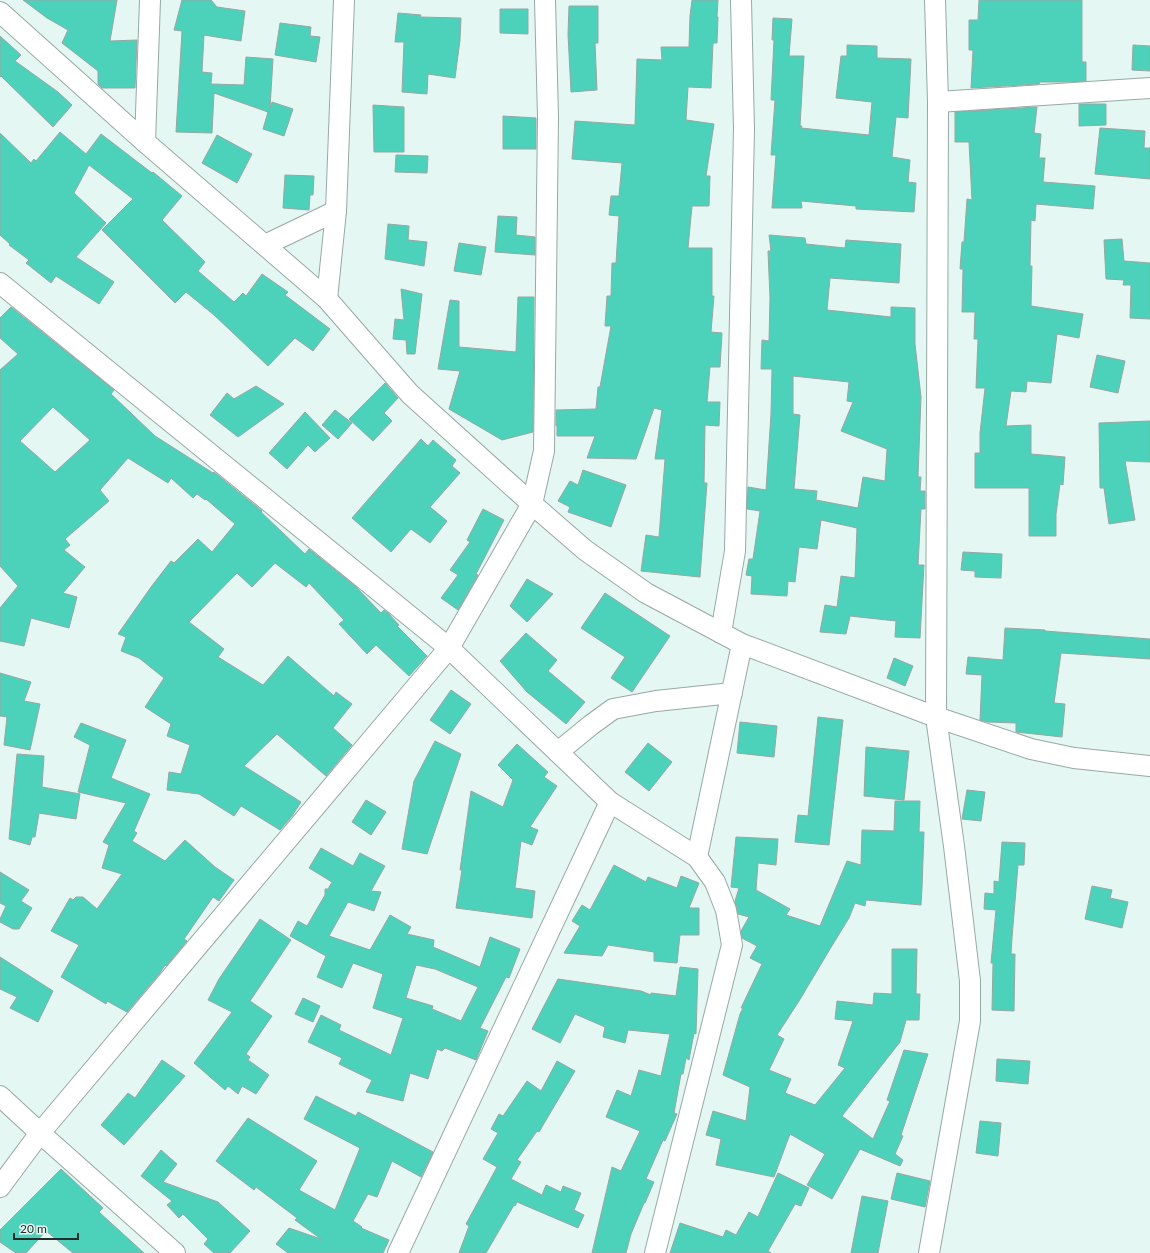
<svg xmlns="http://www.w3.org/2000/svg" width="1150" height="1253" viewBox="0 0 1150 1253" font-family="Lato,sans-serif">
	<rect width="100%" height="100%" fill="#e4f7f2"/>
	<g fill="#4cd2ba" stroke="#96a7a3" fill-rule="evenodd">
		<polygon points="23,0 117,0 110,41 137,40 135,88 102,88 98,84 98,71 62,43 68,30 47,18"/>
		<polygon points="182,0 211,0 217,7 245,11 241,41 204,35 202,72 212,73 211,84 244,85 246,57 273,59 270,108 272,102 293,109 284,136 263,129 268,112 214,93 212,133 176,132 182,31 174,30"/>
		<polygon points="692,0 718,0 717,17 718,17 717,43 713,43 711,88 688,87 686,120 714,124 706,176 710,176 709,206 692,206 688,248 712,248 712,296 714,296 711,332 722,333 720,367 710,367 707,402 720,402 719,426 705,425 704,483 707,483 700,577 641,571 646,535 659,537 665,459 655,459 662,410 654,408 636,459 587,458 595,436 557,436 557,425 556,426 556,410 596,409 598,387 600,387 611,326 605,326 607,296 611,296 612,263 616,263 619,216 609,215 611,196 619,196 622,163 572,159 575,121 635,125 637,59 662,60 661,47 689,47 690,16"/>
		<polygon points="979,0 1082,0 1082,62 1086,62 1086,81 1064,82 1040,82 1039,84 971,88 973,50 969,50 969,20 978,20"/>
		<polygon points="569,6 598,6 598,43 595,43 597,90 571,92 568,34"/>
		<polygon points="500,9 528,9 528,34 500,33"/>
		<polygon points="398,13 421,15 420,17 461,18 460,40 455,78 428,74 427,94 402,92 404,42 395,42"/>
		<polygon points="773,18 792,19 789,56 804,56 800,126 802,126 801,128 869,135 872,102 836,98 841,56 847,56 847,45 877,46 877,58 911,59 908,118 896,117 892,157 910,160 908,182 916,183 914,212 856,209 856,206 801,201 802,208 772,208 776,155 771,155 775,100 771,100 774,40 772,40"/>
		<polygon points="280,23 311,27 310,36 320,37 316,62 275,55"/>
		<polygon points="0,36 21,55 15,61 58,92 72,105 53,127 1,76 0,77"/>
		<polygon points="1133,45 1150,46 1150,71 1132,70"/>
		<polygon points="1079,104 1106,104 1106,125 1079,126"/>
		<polygon points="373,105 404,107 404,152 374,152"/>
		<polygon points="1037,107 1034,133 1041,134 1039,158 1045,158 1043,182 1095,186 1093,209 1036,204 1035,221 1031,220 1030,266 1032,266 1031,306 1083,314 1079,338 1057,334 1051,383 1027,381 1026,392 1011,391 1006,426 1031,425 1031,454 1065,457 1063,485 1060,484 1056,514 1056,536 1029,536 1029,488 975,488 975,453 980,453 980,433 985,388 976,388 978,339 974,339 975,312 962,312 963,269 960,269 962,242 964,242 967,199 972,200 969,142 955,142 955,112"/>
		<polygon points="503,116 536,118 536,149 503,149"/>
		<polygon points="1100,128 1145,131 1144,148 1150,148 1150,179 1095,174"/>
		<polygon points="60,132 86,154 101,134 152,173 153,172 182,196 162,220 205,262 198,271 234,302 243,293 246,296 262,274 288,292 285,295 330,329 313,351 295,338 268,366 214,315 186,292 175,303 102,230 133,199 89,165 74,193 106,223 76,257 114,282 99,304 56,276 51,283 26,263 29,260 9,245 10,244 0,235 0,133 31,163 34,159 36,161"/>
		<polygon points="217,135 252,154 237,183 202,163"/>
		<polygon points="396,155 428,156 427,173 395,172"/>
		<polygon points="285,175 314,176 313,195 310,195 309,210 283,208"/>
		<polygon points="498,216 517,217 516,235 535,237 535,255 495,252"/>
		<polygon points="388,224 409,226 408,240 427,242 424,266 385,259"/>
		<path d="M 769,235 L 805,238 L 806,244 L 845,248 L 846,240 L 901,244 L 899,283 L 830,278 L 827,310 L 891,317 L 891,307 L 915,308 L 915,344 L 921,397 L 918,477 L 921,477 L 920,491 L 925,491 L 925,509 L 921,509 L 918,565 L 924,565 L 920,638 L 895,637 L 896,621 L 850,616 L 846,634 L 820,632 L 825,605 L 837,607 L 841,576 L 855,578 L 857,528 L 821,520 L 817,549 L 799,547 L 795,582 L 788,581 L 787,596 L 751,594 L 752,576 L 746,575 L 749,559 L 753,559 L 760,511 L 747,509 L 748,487 L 766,490 L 771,414 L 772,369 L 761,369 L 762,340 L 769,341 L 770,298 L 768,251 L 771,251 ZM 793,376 L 849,382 L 847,401 L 853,402 L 841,431 L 887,449 L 885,481 L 863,477 L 858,508 L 816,500 L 817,491 L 794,489 L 800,415 L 793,414 Z"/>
		<polygon points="1122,239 1124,261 1150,263 1150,319 1130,318 1131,285 1123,285 1124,280 1106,279 1104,240"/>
		<polygon points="459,243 486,247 481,275 454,271"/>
		<polygon points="401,289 422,294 415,354 407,354 406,340 393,339 395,319 404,320"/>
		<polygon points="518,297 534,297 533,432 502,440 449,409 460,371 438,369 450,300 459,301 459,347 516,352"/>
		<path d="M 11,307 L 114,390 L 111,394 L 155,436 L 213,473 L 214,472 L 262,511 L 261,512 L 305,554 L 309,549 L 355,586 L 381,613 L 384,610 L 388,613 L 399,625 L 397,626 L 427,656 L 409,676 L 376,645 L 367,654 L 339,624 L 344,620 L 309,583 L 306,587 L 275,563 L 252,587 L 237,573 L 189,622 L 224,649 L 218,657 L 263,685 L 288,656 L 334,696 L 336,692 L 352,704 L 333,728 L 352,745 L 326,776 L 277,734 L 244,766 L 301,802 L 292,816 L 280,830 L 241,806 L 234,816 L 199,794 L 167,790 L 169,772 L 181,774 L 190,745 L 167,736 L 171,724 L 145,707 L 164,678 L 139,658 L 121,651 L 126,637 L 118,634 L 151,587 L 171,561 L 174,563 L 198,539 L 212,552 L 235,524 L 206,499 L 205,500 L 197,494 L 193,498 L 171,478 L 168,483 L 128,458 L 100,490 L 109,501 L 65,539 L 70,545 L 64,550 L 85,567 L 63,593 L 77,597 L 69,628 L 31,618 L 24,646 L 0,641 L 0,608 L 18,586 L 0,566 L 0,370 L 18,354 L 0,338 L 0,318 ZM 53,407 L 90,440 L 55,472 L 20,441 Z"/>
		<polygon points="1097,355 1125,361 1118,393 1090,387"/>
		<polygon points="385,383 398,398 384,413 392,421 373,441 349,419"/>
		<polygon points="256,386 284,404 238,437 210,415 227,393 234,399"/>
		<polygon points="335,410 352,423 338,439 322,425"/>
		<polygon points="305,412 330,438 315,452 308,445 287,469 269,453"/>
		<polygon points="1150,421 1150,462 1125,461 1135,520 1109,524 1104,488 1100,488 1099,423"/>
		<polygon points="421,439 428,446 433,440 456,460 452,466 460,473 430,507 447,521 430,543 411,529 391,552 352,518"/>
		<polygon points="583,470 626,485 611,527 568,512 570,507 558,501 570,481 578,485"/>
		<polygon points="483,509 504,520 476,574 478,575 458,610 441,598 458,575 450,570 470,542 467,540"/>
		<polygon points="963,552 1002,554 1001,578 975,577 975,571 961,570"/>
		<polygon points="527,579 553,594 527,622 510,606"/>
		<polygon points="605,593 670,636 632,692 611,678 625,657 581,628"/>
		<polygon points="1005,628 1045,630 1045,631 1150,639 1150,659 1061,653 1054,703 1065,704 1062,737 1016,732 1016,723 988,722 980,720 982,675 966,674 968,657 1003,660"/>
		<polygon points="526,633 557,660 548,671 585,702 566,724 527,692 500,661"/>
		<polygon points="894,658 913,666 905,686 887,678"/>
		<polygon points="0,673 31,682 24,701 40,704 30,750 4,745 7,717 0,716"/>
		<polygon points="451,690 471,704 450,734 430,720"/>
		<polygon points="818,717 843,720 829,845 795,842 798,815 808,816"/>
		<polygon points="740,722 777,726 774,757 737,753"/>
		<polygon points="81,723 126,740 111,778 150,794 134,831 137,833 132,841 165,861 185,840 215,867 234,880 219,901 213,897 184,939 187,941 166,966 165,965 160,973 127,1012 107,1001 106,1004 61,977 79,945 51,931 70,898 73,900 76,897 83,897 97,909 122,874 102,868 109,845 103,842 126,803 78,792 90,745 74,737"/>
		<polygon points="435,741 461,754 427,854 402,849 414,781"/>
		<polygon points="648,743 672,762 649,791 625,772"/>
		<polygon points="517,744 548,772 544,777 557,786 530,827 538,830 532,845 521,841 515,888 535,891 532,918 456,908 462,870 460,870 471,791 503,807 513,780 498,765"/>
		<polygon points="866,747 909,751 904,800 864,796"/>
		<polygon points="17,754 44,756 42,787 80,794 76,819 39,813 35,837 32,837 30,845 9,839"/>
		<polygon points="967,790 985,792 981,821 962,819"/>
		<polygon points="366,800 386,812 371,835 352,822"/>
		<polygon points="895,801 920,801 919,832 924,832 922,888 921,905 866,900 865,906 855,903 849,918 830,949 799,1001 777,1035 784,1039 769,1070 791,1079 785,1093 815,1105 845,1068 838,1065 853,1021 835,1019 837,1001 873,1005 874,993 892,994 892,949 917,949 916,994 920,994 919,1020 906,1020 900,1042 842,1116 873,1139 890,1101 887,1100 904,1050 928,1054 901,1135 903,1136 895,1154 903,1160 900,1166 860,1149 832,1199 807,1185 825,1154 790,1134 774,1177 716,1165 721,1139 706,1135 713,1111 746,1121 750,1087 723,1075 740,1014 743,1008 741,1008 762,964 750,958 757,946 742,938 741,931 749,917 738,914 735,901 739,888 731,887 736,837 778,839 776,865 758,863 756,890 790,909 786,915 820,926 847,861 861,865 862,830 894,831"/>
		<polygon points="1002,842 1025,843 1024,865 1018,865 1012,938 1011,954 1015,954 1014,1011 992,1010 993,963 991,963 996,910 984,909 985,893 994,894 994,881 999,882"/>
		<path d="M 321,848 L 353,866 L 360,853 L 385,866 L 371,891 L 381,892 L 374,911 L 348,902 L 329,936 L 370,950 L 390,915 L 411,927 L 407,934 L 434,940 L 433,947 L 480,967 L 490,937 L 520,949 L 509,978 L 506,977 L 480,1028 L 488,1031 L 476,1060 L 445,1048 L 442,1051 L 437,1049 L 428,1079 L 410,1073 L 403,1101 L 366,1092 L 372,1080 L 339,1064 L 342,1058 L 308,1042 L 321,1015 L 341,1025 L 339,1030 L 391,1055 L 403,1018 L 373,1008 L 383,974 L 353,963 L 342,988 L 317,977 L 326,956 L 290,936 L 298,921 L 307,926 L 325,895 L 325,889 L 328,889 L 332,882 L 309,868 ZM 416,965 L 435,969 L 478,987 L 461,1021 L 432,1009 L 433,1006 L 406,998 Z"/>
		<polygon points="614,865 646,882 648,877 677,888 681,876 699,883 689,908 699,908 699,935 680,935 677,963 654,961 654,952 608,945 602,956 564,953 580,926 572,921 582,905 590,910"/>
		<polygon points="0,872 29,890 21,901 32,908 19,929 13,929 0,922 0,919 6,906 0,903"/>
		<polygon points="1092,886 1112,890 1110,898 1128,902 1122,928 1085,919"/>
		<polygon points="260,919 291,940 250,1001 272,1016 246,1054 250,1057 248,1060 269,1075 256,1094 242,1086 238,1094 228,1086 225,1090 194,1063 232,1012 208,1000 219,979"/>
		<polygon points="0,957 53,991 38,1022 10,1008 17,997 0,989"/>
		<polygon points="680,967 698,969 696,1034 694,1033 689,1060 686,1058 683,1074 681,1074 674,1113 677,1114 665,1141 663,1140 646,1179 654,1182 645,1203 644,1203 631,1234 626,1253 592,1253 612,1167 621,1171 640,1131 606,1117 617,1090 631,1096 639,1070 661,1076 670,1034 628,1030 625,1043 603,1037 605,1027 575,1014 560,1043 532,1029 558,979 641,991 651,995 651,993 676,996"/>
		<polygon points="303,998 320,1006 313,1022 295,1014"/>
		<polygon points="997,1059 1030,1061 1028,1084 996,1081"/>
		<polygon points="162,1060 185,1076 124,1145 101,1125 128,1093 135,1098"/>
		<polygon points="557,1061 575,1071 539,1132 537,1131 517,1160 521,1162 511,1179 542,1195 546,1185 561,1192 563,1186 581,1193 574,1210 584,1215 578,1228 517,1202 515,1206 514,1205 486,1253 459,1253 469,1226 466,1224 497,1167 483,1159 498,1133 491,1129 499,1114 503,1116 527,1081 541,1091"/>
		<polygon points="316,1096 356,1116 358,1112 433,1152 421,1177 392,1161 377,1197 368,1194 353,1221 362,1227 361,1228 389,1240 383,1253 288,1253 276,1244 289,1228 321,1239 295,1220 297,1218 256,1187 254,1190 216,1161 248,1118 317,1161 299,1190 335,1210 360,1148 304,1119"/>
		<polygon points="980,1121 1001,1123 998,1156 976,1153"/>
		<polygon points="161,1150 177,1164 163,1182 218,1202 250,1231 230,1253 214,1253 204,1244 208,1239 183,1214 179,1218 167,1205 172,1201 141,1176"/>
		<polygon points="61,1169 103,1208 99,1212 144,1253 73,1253 46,1231 26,1253 16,1253 0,1242 0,1230"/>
		<polygon points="778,1173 809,1188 801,1206 795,1204 768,1251 771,1253 670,1253 680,1223 723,1237 726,1230 736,1235 749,1212 758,1217"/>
		<polygon points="897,1173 930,1181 925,1207 891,1199"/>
		<polygon points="862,1196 888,1201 878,1253 851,1253"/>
	</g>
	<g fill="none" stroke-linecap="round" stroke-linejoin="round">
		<defs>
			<g id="minor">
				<polyline points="0,12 145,142 327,299 410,394 532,504 585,550 646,593 742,644 936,717 1031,749 1074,758 1150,766"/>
				<polyline points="938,102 1150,88"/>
				<polyline points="145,142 150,0"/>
				<polyline points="265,245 336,211"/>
				<polyline points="0,283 449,648 610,802 697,857 715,882 726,910 732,945 655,1253"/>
				<polyline points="327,299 336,211 344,0"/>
				<polyline points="721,633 735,551 744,129 741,0"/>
				<polyline points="558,752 591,725 613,709 656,701 732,693"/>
				<polyline points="697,857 742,644"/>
				<polyline points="0,1096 40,1133 175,1253"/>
				<polyline points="0,1187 40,1133 449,648 532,504 544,451 548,117 545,0"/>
				<polyline points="398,1253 610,802"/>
				<polyline points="929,1253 970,1021 970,981 954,846 936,717 938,102 935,0"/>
			</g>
		</defs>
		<use href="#minor" stroke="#97a9a4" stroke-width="22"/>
		<use href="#minor" stroke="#fff" stroke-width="20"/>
	</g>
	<path d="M14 1233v6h64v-6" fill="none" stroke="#252c2a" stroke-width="2"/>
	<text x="20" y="1233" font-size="12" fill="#252c2a" stroke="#e4f7f2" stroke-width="3" paint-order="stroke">20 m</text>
</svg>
